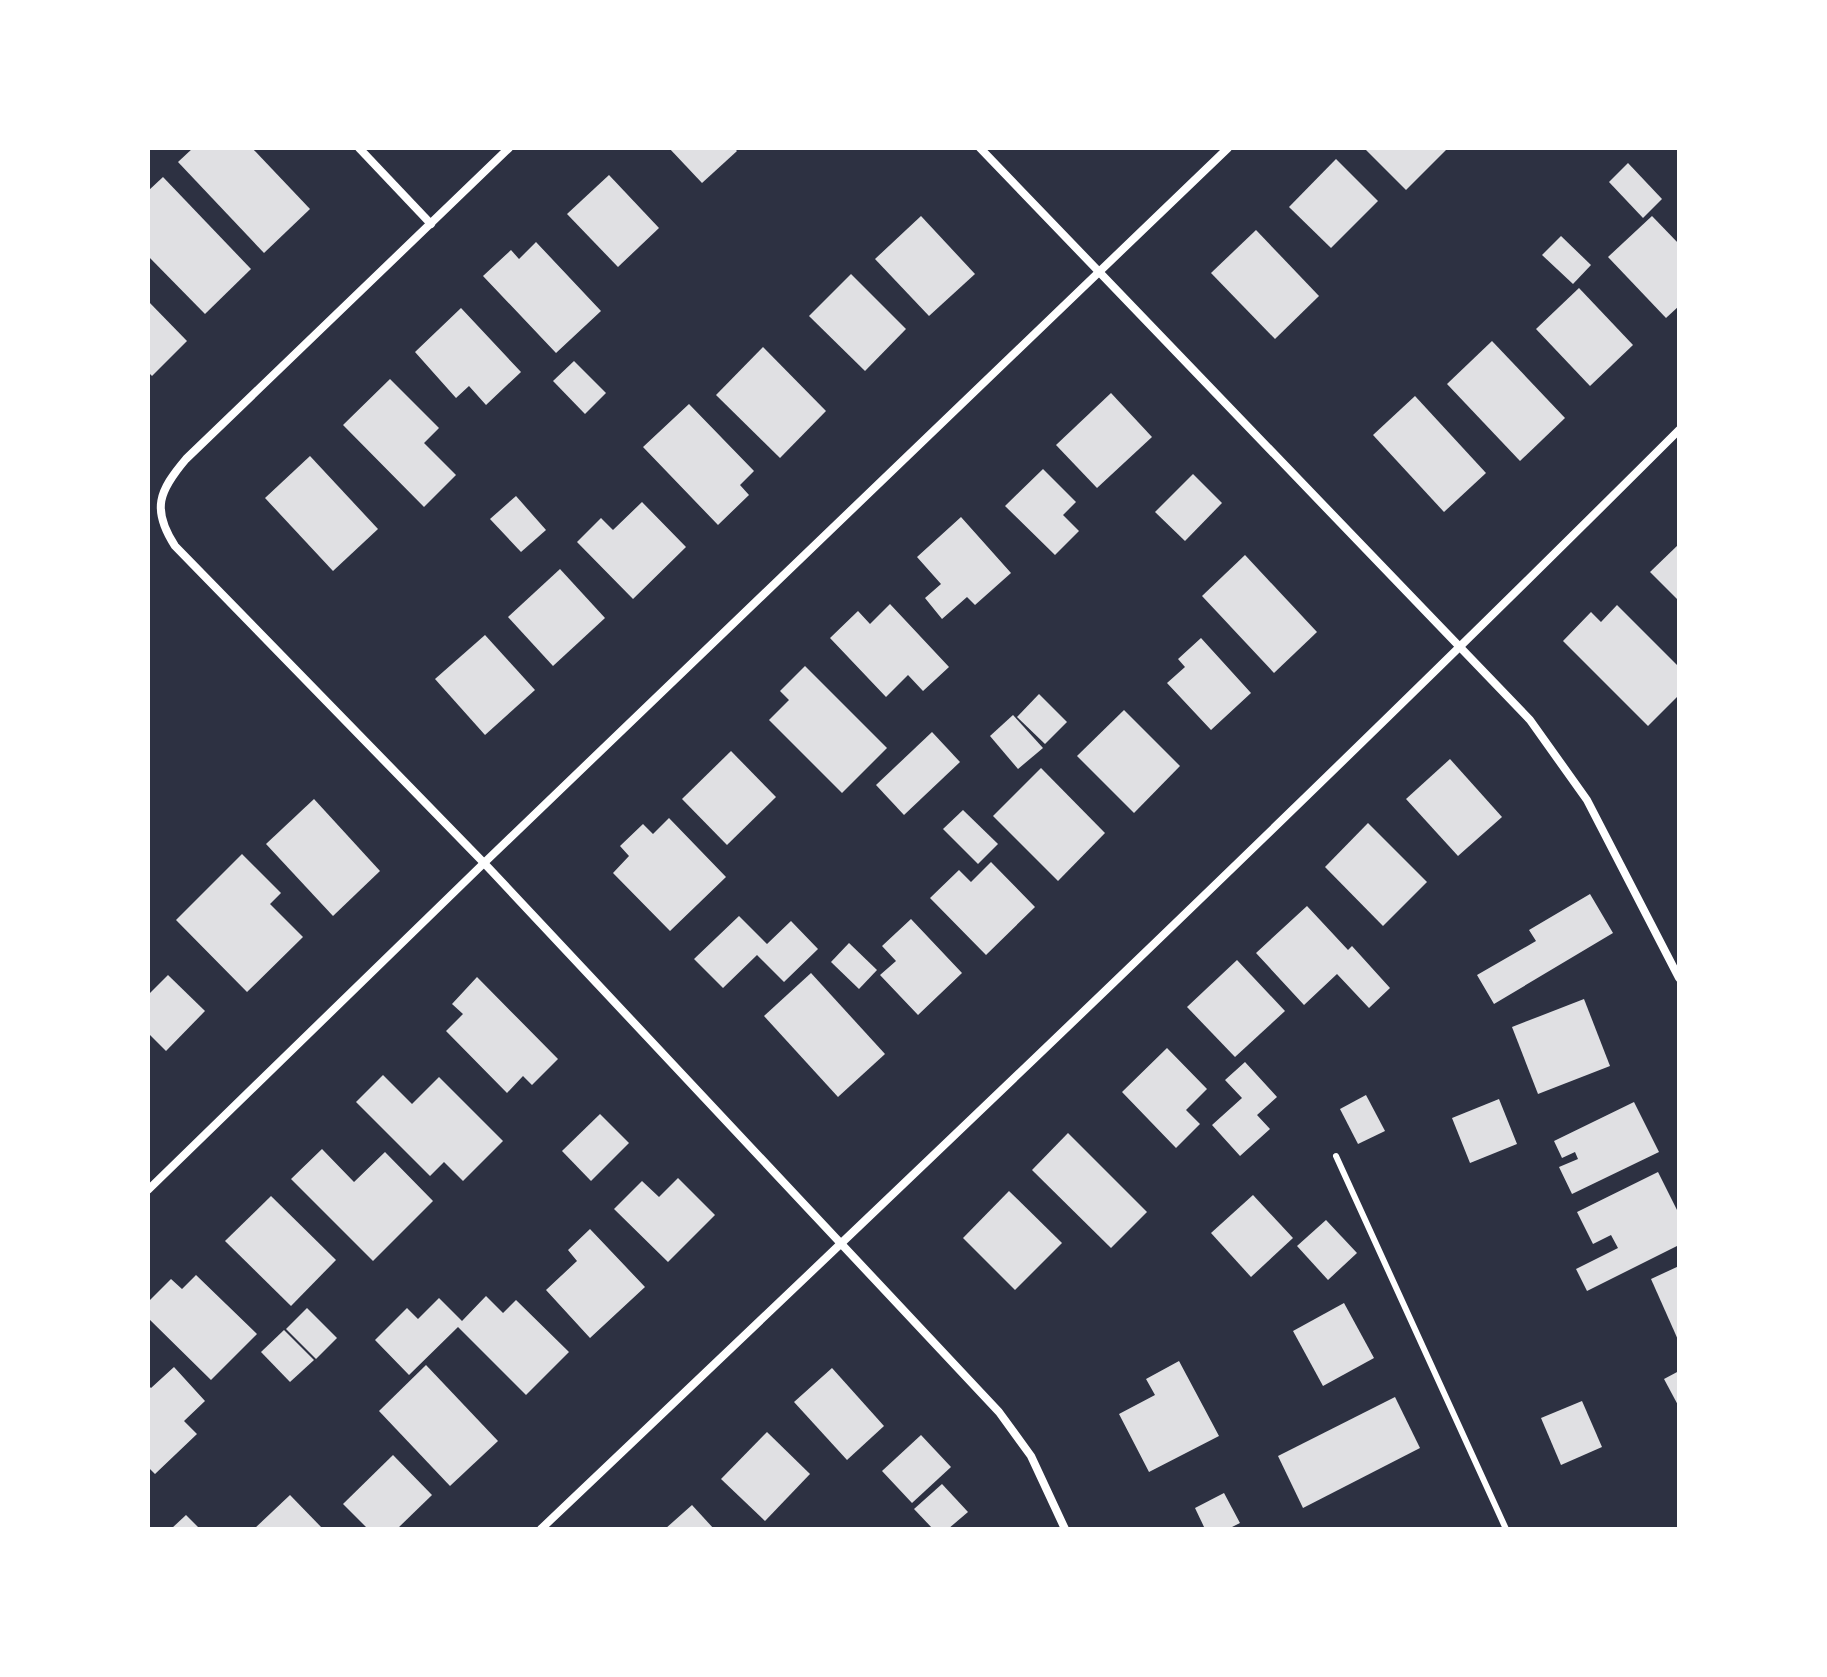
<svg xmlns="http://www.w3.org/2000/svg" width="1827" height="1677" viewBox="0 0 1827 1677" font-family="'Libre Baskerville',serif">
	<rect width="100%" height="100%" fill="#2d3142"/>
	<g fill="#e0e0e3">
		<polygon points="193,148 252,148 310,209 264,253 178,162"/>
		<polygon points="669,148 734,148 737,151 702,183"/>
		<polygon points="1364,148 1448,148 1406,190"/>
		<polygon points="1336,159 1378,201 1331,248 1289,207"/>
		<polygon points="1628,163 1662,199 1643,218 1609,182"/>
		<polygon points="609,175 659,228 618,267 567,214"/>
		<polygon points="163,177 251,269 205,314 148,256 148,191"/>
		<polygon points="921,216 975,274 929,316 875,259"/>
		<polygon points="1652,216 1679,244 1679,306 1666,318 1608,257"/>
		<polygon points="1256,230 1319,296 1275,339 1211,273"/>
		<polygon points="1561,236 1591,265 1573,284 1542,255"/>
		<polygon points="536,242 601,311 556,353 483,276 511,250 519,259"/>
		<polygon points="851,274 906,329 865,371 809,316"/>
		<polygon points="1579,288 1633,345 1590,386 1536,329"/>
		<polygon points="148,301 187,341 152,376 148,372"/>
		<polygon points="461,308 521,372 486,405 469,386 456,398 415,352"/>
		<polygon points="1492,341 1565,418 1520,461 1447,384"/>
		<polygon points="763,347 826,411 780,458 716,395"/>
		<polygon points="574,361 606,393 585,414 553,381"/>
		<polygon points="390,379 439,428 424,443 456,475 424,507 343,425"/>
		<polygon points="1111,393 1152,437 1097,488 1056,445"/>
		<polygon points="1415,396 1486,473 1444,512 1373,435"/>
		<polygon points="689,404 754,471 740,485 749,495 718,525 643,447"/>
		<polygon points="310,456 378,529 333,571 265,498"/>
		<polygon points="1043,469 1076,502 1063,515 1079,531 1055,555 1005,506"/>
		<polygon points="1193,474 1222,503 1185,541 1155,512"/>
		<polygon points="516,496 546,530 521,552 490,519"/>
		<polygon points="642,502 686,547 633,599 577,542 601,518 613,530"/>
		<polygon points="961,517 1011,573 975,605 967,597 942,619 925,598 941,584 917,557"/>
		<polygon points="1679,544 1679,601 1650,572"/>
		<polygon points="1245,555 1317,632 1274,673 1202,596"/>
		<polygon points="560,569 605,618 553,666 508,617"/>
		<polygon points="890,604 949,667 923,691 908,675 886,697 830,638 858,611 870,624"/>
		<polygon points="1617,605 1679,667 1679,695 1648,726 1563,641 1591,612 1601,622"/>
		<polygon points="485,635 535,690 485,735 435,679"/>
		<polygon points="1201,638 1251,693 1211,730 1167,683 1185,667 1178,659"/>
		<polygon points="805,666 887,748 842,793 769,720 789,700 780,691"/>
		<polygon points="1039,694 1067,722 1045,744 1017,717"/>
		<polygon points="1124,710 1180,766 1134,813 1077,756"/>
		<polygon points="1013,715 1043,748 1018,769 990,736"/>
		<polygon points="932,732 960,762 904,815 876,785"/>
		<polygon points="731,751 776,797 727,845 682,799"/>
		<polygon points="1450,759 1502,817 1458,856 1406,799"/>
		<polygon points="1041,768 1105,833 1058,881 993,816"/>
		<polygon points="314,799 380,871 333,916 266,844"/>
		<polygon points="963,810 998,844 978,864 943,829"/>
		<polygon points="669,818 726,877 670,931 613,873 629,856 620,846 643,824 653,834"/>
		<polygon points="1368,823 1427,882 1383,926 1325,867"/>
		<polygon points="242,854 281,893 270,904 303,937 247,992 176,920"/>
		<polygon points="991,862 1035,907 986,955 930,898 959,870 971,882"/>
		<polygon points="1590,894 1613,933 1494,1004 1477,975 1536,941 1529,930"/>
		<polygon points="1307,906 1348,950 1352,946 1390,988 1369,1008 1337,974 1304,1005 1256,953"/>
		<polygon points="739,916 767,944 791,921 818,949 784,982 757,955 723,988 694,959"/>
		<polygon points="911,919 962,973 918,1015 880,975 896,961 882,946"/>
		<polygon points="849,943 877,970 859,989 831,962"/>
		<polygon points="1237,960 1285,1011 1235,1057 1187,1007"/>
		<polygon points="811,973 885,1054 838,1097 764,1016"/>
		<polygon points="168,975 205,1011 166,1051 148,1033 148,995"/>
		<polygon points="477,977 558,1059 532,1085 523,1076 507,1093 446,1031 463,1014 452,1004"/>
		<polygon points="1584,999 1610,1066 1538,1094 1512,1027"/>
		<polygon points="1167,1048 1207,1089 1186,1110 1200,1124 1176,1148 1122,1092"/>
		<polygon points="1245,1062 1277,1097 1257,1115 1270,1129 1240,1156 1212,1125 1242,1098 1225,1080"/>
		<polygon points="383,1075 412,1104 439,1077 503,1141 463,1181 444,1162 430,1176 356,1102"/>
		<polygon points="1366,1095 1385,1131 1358,1144 1340,1109"/>
		<polygon points="1499,1099 1517,1144 1470,1163 1452,1118"/>
		<polygon points="1634,1102 1659,1152 1572,1194 1559,1167 1578,1159 1575,1152 1562,1158 1554,1141"/>
		<polygon points="600,1114 629,1143 591,1181 562,1151"/>
		<polygon points="1068,1133 1147,1212 1111,1248 1032,1170"/>
		<polygon points="322,1149 354,1182 385,1152 433,1201 373,1261 291,1179"/>
		<polygon points="1658,1172 1679,1214 1679,1245 1587,1291 1576,1269 1618,1248 1611,1235 1593,1244 1577,1212"/>
		<polygon points="678,1178 715,1215 668,1262 614,1209 642,1181 659,1197"/>
		<polygon points="1009,1191 1062,1243 1015,1290 963,1238"/>
		<polygon points="1253,1195 1293,1238 1251,1277 1211,1233"/>
		<polygon points="271,1196 336,1260 291,1306 225,1241"/>
		<polygon points="1326,1220 1357,1253 1328,1280 1297,1246"/>
		<polygon points="590,1229 645,1287 590,1338 546,1290 577,1261 568,1250"/>
		<polygon points="1679,1266 1679,1342 1651,1279"/>
		<polygon points="196,1275 257,1334 211,1380 148,1318 148,1302 171,1279 182,1289"/>
		<polygon points="486,1296 503,1313 516,1300 569,1352 526,1395 458,1327 409,1375 375,1340 407,1308 418,1319 439,1298 462,1321"/>
		<polygon points="1344,1303 1374,1358 1323,1386 1293,1331"/>
		<polygon points="307,1308 337,1338 316,1359 286,1329"/>
		<polygon points="284,1330 314,1360 290,1382 261,1352"/>
		<polygon points="1179,1361 1219,1436 1149,1472 1119,1414 1155,1395 1146,1379"/>
		<polygon points="426,1365 498,1441 450,1486 379,1411"/>
		<polygon points="174,1367 205,1401 184,1421 197,1434 155,1474 148,1467 148,1385 151,1388"/>
		<polygon points="832,1368 884,1426 847,1460 794,1402"/>
		<polygon points="1679,1371 1679,1407 1664,1379"/>
		<polygon points="1395,1397 1420,1448 1303,1508 1278,1456"/>
		<polygon points="1582,1401 1602,1447 1561,1465 1541,1418"/>
		<polygon points="767,1432 810,1474 765,1521 721,1479"/>
		<polygon points="921,1435 951,1467 912,1503 882,1471"/>
		<polygon points="393,1455 432,1495 397,1529 368,1529 343,1504"/>
		<polygon points="942,1484 968,1512 948,1529 933,1529 914,1509"/>
		<polygon points="1224,1493 1240,1523 1228,1529 1205,1529 1195,1508"/>
		<polygon points="290,1495 323,1529 254,1529"/>
		<polygon points="692,1505 714,1529 665,1529"/>
		<polygon points="186,1515 200,1529 171,1529"/>
	</g>
	<g fill="none" stroke-linecap="round" stroke-linejoin="round">
		<polyline stroke="#fff" stroke-width="6" points="1336,1156 1506,1529"/>
		<g stroke="#fff" stroke-width="8">
			<polyline points="359,148 431,224"/>
			<path d="M 509,148 L 186,459 C 159,491 151,509 175,546 L 484,863 L 999,1412 L 1031,1456 L 1065,1529"/>
			<polyline points="980,148 1530,720 1587,800 1679,978"/>
			<polyline points="148,1190 484,863 1228,148"/>
			<path d="M 541,1529 C 923,1166 1306,802 1679,430"/>
		</g>
	</g>
	<rect width="1827" height="1677" fill="none" stroke="#ffffff" stroke-width="300"/>
</svg>
